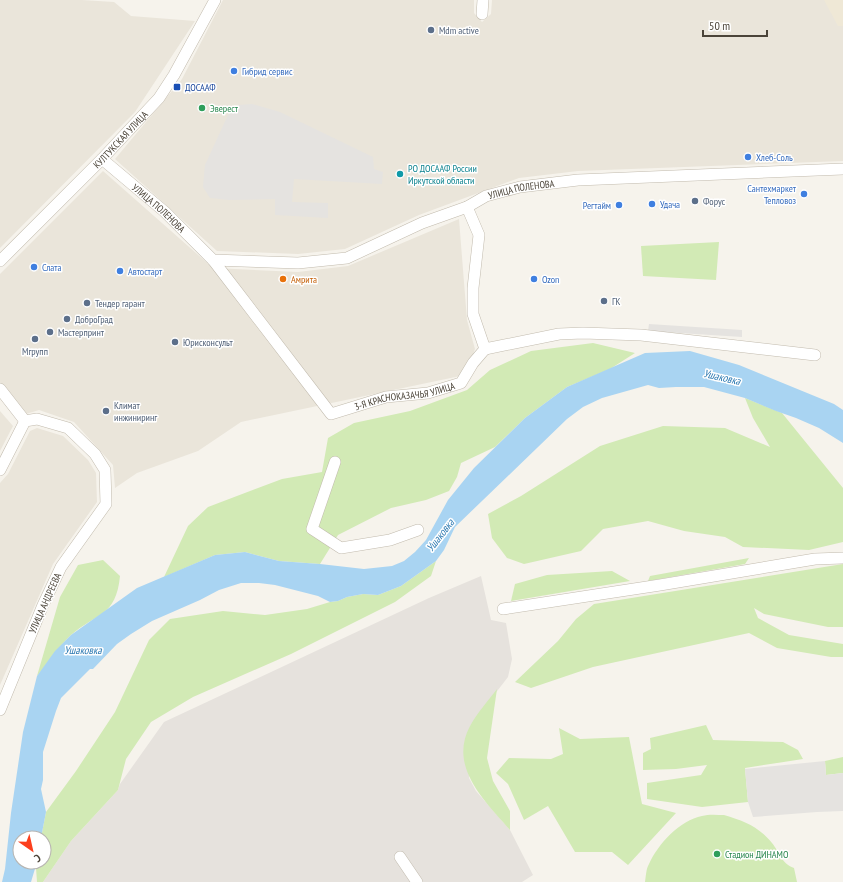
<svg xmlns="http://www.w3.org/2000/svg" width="843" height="882" viewBox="0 0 843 882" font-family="'PT Sans Narrow',sans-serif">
	<rect width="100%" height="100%" fill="#f6f3ec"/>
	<g fill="#eae5da">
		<polygon points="0,0 82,0 114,2 131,16 195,21 135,112 0,248"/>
		<polygon points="223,0 474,0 474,13 482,22 491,14 492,0 843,0 843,161 578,171 519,178 419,215 345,249 298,254 217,251 115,159 182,79"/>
		<polygon points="103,171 213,268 298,272 348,266 459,219 467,320 475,349 465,375 241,422 198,451 137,473 115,488 113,465 74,422 39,410 26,414 0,384 0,274"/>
		<polygon points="0,411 13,426 0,451"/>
		<polygon points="37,428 63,436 88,460 96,473 97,502 53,564 0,685 0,483 8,474 30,431"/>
	</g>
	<polygon fill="#e6e2dd" points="481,576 491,620 506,623 512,659 508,677 470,726 469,778 476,791 510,830 533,875 522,882 43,882 71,841 118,790 120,784 164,722 429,598"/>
	<polygon fill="#efe8d6" points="824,0 843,0 843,26 838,26"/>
	<g fill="#d2eab5">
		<polygon points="719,242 716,280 643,276 641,246"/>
		<polygon points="593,343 635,353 610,369 567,387 525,418 495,447 461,463 457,477 449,491 426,500 391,508 338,535 320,564 279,561 245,552 215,555 164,577 188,526 208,507 282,479 322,472 328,438 354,423 410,411 467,390 490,370 531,351"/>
		<polygon points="745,398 782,413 843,488 843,542 809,550 743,547 725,537 684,531 648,521 603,529 581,551 524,564 507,558 492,538 488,514 521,496 600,446 663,426 725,428 770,447 753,418"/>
		<polygon points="749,558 745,564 648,581 650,576"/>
		<path d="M 103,560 L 120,576 C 116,617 96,613 71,635 C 58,647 48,663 37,676 L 60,597 L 78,565 Z"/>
		<polygon points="436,561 431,576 395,602 291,654 193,697 151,722 126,759 118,790 71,841 43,882 37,882 36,868 37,862 44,862 44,838 41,838 46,812 76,771 115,712 149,640 170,619 223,611 265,615 307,609 330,602 338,601 347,597 363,594 378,595 401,586"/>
		<polygon points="843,564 843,627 828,627 764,614 754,608 758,618 789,635 843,644 843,657 831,657 777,648 749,633 593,667 531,688 515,682 558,641 576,619 594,604"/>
		<polygon points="612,571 630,581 511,601 515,584 547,575"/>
		<path d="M 497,689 L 487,758 L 493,781 L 510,811 L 510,830 C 485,801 448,767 470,726 C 477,713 488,701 497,689 Z"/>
		<polygon points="706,725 713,740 783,742 798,750 803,759 745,768 748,802 702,807 647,799 647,783 701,775 707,765 676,769 643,770 643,753 651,749 650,738"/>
		<polygon points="559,728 580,739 629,737 642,804 676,813 628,865 612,852 575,852 548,806 524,820 508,784 496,773 509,758 551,759 563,754"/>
		<polygon points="843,757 843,773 826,775 825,761"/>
		<path d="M 724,815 C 744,821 758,826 772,843 C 780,853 781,863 794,868 L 797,882 L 645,882 C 646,876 646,869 649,864 C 658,844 680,820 702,816 C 709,814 717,815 724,815 Z"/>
	</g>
	<g fill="#e5e3e0">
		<polygon points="252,104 280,112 373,157 374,169 383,172 382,184 294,179 292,202 328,203 328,218 275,215 275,199 229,200 210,198 203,187 205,165 228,115 238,105"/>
		<polygon points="649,324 742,330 742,337 648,331"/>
		<polygon points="825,761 826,775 843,773 843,811 817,812 753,817 748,802 745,769"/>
	</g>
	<polygon fill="#a9d4f2" points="690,351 739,365 834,404 843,410 843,443 819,428 796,418 776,411 745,398 704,387 676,387 659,388 648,385 602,398 583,407 567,419 455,527 444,550 436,561 401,586 378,595 363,594 347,597 338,601 330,602 318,596 275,585 259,583 241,583 219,590 200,600 152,621 131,634 117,644 93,669 90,669 61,698 56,711 43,752 43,780 41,789 46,812 41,838 20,838 20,862 37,862 31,882 2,882 5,869 11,813 23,732 37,676 55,651 71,635 137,588 215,555 245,552 279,561 320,564 364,569 392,566 404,561 415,552 426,540 448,500 474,468 525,418 567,387 645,353"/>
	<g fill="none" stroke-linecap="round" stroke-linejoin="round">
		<defs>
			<g id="minor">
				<polyline points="482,14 483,0"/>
				<path id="s1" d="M 102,159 L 165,212 L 213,260 L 298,263 L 347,258 L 422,223 L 467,207 L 486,196 L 520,187 L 578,180 L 843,169"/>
				<polyline points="467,207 479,235 473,288 473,314 485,349 559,334 583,333 641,335 815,355"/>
				<path id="s2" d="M 213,260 L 331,414 L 386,397 L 428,393 L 461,383 L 473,363 L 485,349"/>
				<path id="s3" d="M 0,261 L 102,159 L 159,98 L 174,75 L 215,0"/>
				<polyline points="0,389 25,421 37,419 68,428 95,454 105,470 106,504 61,567 43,605 0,710"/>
				<polyline points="335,462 312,529 341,548 390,540 418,530"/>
				<polyline points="0,470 25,421"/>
				<polyline points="503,609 660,585 815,559 843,558"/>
				<polyline points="400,857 417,882"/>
			</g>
		</defs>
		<use href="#minor" stroke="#c2bbae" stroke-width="12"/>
		<use href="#minor" stroke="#fff" stroke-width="11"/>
	</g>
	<g fill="#5c6f8a" stroke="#fff" stroke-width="1.5">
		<circle cx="431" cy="30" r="4"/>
		<circle cx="695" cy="201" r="4"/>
		<circle cx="604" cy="301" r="4"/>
		<circle cx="87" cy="303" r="4"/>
		<circle cx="67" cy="319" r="4"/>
		<circle cx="50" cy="332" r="4"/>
		<circle cx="35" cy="339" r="4"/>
		<circle cx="175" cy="342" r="4"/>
		<circle cx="106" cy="411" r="4"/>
	</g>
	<g fill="#3f7fe0" stroke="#fff" stroke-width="1.5">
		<circle cx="234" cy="71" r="4"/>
		<circle cx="748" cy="157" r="4"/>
		<circle cx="804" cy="194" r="4"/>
		<circle cx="652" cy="204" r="4"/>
		<circle cx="619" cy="205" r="4"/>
		<circle cx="34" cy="267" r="4"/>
		<circle cx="120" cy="271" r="4"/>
		<circle cx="534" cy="279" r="4"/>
	</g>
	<rect fill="#1a4fb4" stroke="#fff" stroke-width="1.5" x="173" y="83" width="8" height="8" rx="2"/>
	<g fill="#2e9e5b" stroke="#fff" stroke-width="1.5">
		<circle cx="202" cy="108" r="4"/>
		<circle cx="717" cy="854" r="4"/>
	</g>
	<circle fill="#0f9aa8" stroke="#fff" stroke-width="1.5" cx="400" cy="174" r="4"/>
	<circle fill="#e8710a" stroke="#fff" stroke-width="1.5" cx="283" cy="279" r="4"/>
	<g text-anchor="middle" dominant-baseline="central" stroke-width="3" stroke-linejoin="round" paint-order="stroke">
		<g font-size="10" fill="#4e5e75" stroke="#fff" text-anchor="start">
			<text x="439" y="30">Mdm active</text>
			<text x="703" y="201">Форус</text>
			<text x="612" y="301">ГК</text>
			<text x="95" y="303">Тендер гарант</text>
			<text x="75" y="319">ДоброГрад</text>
			<text x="58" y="332">Мастерпринт</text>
			<text x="183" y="342">Юрисконсульт</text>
			<text x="35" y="351" text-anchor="middle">Мгрупп</text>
			<text x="114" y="405">Климат<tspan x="114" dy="12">инжиниринг</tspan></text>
		</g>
		<g font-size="10" fill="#366cbe" stroke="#fff" text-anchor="start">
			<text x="242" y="71">Гибрид сервис</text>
			<text x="756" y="157">Хлеб-Соль</text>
			<text x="796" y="188" text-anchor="end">Сантехмаркет<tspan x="796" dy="12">Тепловоз</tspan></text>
			<text x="660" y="204">Удача</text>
			<text x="611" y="205" text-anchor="end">Регтайм</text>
			<text x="42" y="267">Слата</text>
			<text x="128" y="271">Автостарт</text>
			<text x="542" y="279">Ozon</text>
		</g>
		<g font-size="10" fill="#164399" stroke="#fff" text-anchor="start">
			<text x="185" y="87">ДОСААФ</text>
		</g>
		<g font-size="10" fill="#27864d" stroke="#fff" text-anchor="start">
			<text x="210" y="108">Эверест</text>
			<text x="725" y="854">Стадион ДИНАМО</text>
		</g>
		<g font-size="10" fill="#4b4439" stroke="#fff">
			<text stroke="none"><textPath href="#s3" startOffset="171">КУЛТУКСКАЯ УЛИЦА</textPath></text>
			<text stroke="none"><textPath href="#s1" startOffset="473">УЛИЦА ПОЛЕНОВА</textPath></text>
			<text stroke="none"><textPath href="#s1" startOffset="75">УЛИЦА ПОЛЕНОВА</textPath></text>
			<text stroke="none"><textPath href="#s2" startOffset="270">3-Я КРАСНОКАЗАЧЬЯ УЛИЦА</textPath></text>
			<text transform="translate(45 603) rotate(-66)">УЛИЦА АНДРЕЕВА</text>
		</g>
		<g font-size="10" fill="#0d838f" stroke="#fff" text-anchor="start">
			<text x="408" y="168">РО ДОСААФ России<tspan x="408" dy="12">Иркутской области</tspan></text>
		</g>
		<g font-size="10" fill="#c56008" stroke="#fff" text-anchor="start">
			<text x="291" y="279">Амрита</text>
		</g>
		<g font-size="11" font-style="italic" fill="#2e7ab2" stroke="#fff">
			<text transform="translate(722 377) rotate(13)">Ушаковка</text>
			<text transform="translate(440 535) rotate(-52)">Ушаковка</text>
			<text x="83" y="650">Ушаковка</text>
		</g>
	</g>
	<g transform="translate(32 850) rotate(146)"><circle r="19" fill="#ffffff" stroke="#b7b4b0"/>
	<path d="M0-3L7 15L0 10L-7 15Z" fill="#fc3f1d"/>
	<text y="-6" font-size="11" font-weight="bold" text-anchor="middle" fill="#4b4439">С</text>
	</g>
	<path d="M703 30v6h64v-6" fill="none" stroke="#4b4439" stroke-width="2"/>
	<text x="709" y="30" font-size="12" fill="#4b4439" stroke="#ffffff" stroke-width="3" paint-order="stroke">50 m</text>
</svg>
